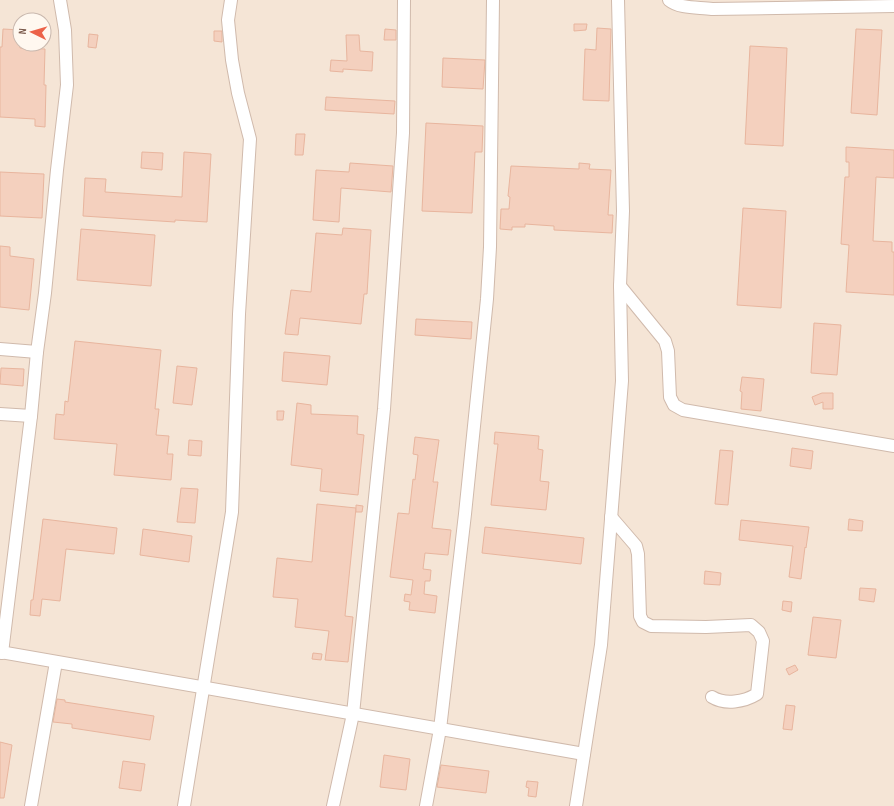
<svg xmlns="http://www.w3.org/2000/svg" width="894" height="806" viewBox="0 0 894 806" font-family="'Sofia Sans Condensed',sans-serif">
	<rect width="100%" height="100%" fill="#fdf4e8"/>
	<path fill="#f5e5d6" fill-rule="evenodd" d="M 0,0 L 894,0 L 894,806 L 0,806 ZM 20,20 L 44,20 L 44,44 L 20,44 Z"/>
	<g fill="#f4d0be" stroke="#e8b59e">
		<polygon points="574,24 587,24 586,30 574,31"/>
		<polygon points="597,28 611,29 609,101 583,100 585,49 596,50"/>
		<polygon points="3,29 20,30 20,48 45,49 44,85 46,85 45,127 35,126 35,119 0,117 0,47 2,47"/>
		<polygon points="385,29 396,30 396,40 384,40"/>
		<polygon points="856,29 882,30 877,115 851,113"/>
		<polygon points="214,31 222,31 222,42 214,41"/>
		<polygon points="89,34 98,35 96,48 88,47"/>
		<polygon points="346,35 359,35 360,51 373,52 372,71 343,69 343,72 330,71 331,60 347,61"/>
		<polygon points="750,46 787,48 783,146 745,144"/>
		<polygon points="443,58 485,60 483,89 442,87"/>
		<polygon points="326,97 395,101 394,114 325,110"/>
		<polygon points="426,123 483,126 482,152 475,152 472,213 422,211"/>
		<polygon points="296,134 305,134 303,155 295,155"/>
		<polygon points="846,147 894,150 894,178 876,177 873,241 892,242 892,252 894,252 894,295 846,292 849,245 841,244 845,177 849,177 849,162 846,162"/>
		<polygon points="142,152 163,153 162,170 141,168"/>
		<polygon points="184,152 211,154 207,222 175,220 175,222 83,216 85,178 106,179 105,192 182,197"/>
		<polygon points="350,163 393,166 391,192 341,188 339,222 313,220 316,170 349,172"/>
		<polygon points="579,163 590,164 589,169 611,170 608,215 613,215 612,233 554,230 554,226 525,224 525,227 512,227 512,230 500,229 501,209 509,209 510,197 508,196 511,166 579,169"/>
		<polygon points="0,172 44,174 42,218 0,216"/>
		<polygon points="743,208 786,211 781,308 737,305"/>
		<polygon points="343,228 371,230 367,294 364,294 361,324 300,318 298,335 285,334 291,290 311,292 316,233 342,235"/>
		<polygon points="81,229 155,235 151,286 77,280"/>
		<polygon points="0,246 10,247 10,256 34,259 29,310 0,307"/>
		<polygon points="416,319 472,322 471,339 415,335"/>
		<polygon points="814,323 841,325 837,375 811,373"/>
		<polygon points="75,341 161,350 155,409 159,409 156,435 169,436 167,454 173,454 171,480 114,475 117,444 54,439 56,414 64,415 65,401 68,402"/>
		<polygon points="284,352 330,356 327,385 282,381"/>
		<polygon points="177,366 197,368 192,405 173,403"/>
		<polygon points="1,368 24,369 23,386 0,384"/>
		<polygon points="742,377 764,379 761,411 741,409 742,392 740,391"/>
		<polygon points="822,393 833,393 833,409 823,409 823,402 815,405 812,397"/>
		<polygon points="297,403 311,405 311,414 358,416 357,434 364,435 358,495 320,491 322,469 291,465"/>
		<polygon points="277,411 284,411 283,420 277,420"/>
		<polygon points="495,432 539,436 538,449 543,450 540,481 549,482 546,510 491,505 498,444 494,444"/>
		<polygon points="415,437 439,440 433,482 438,482 432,528 451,530 448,555 425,553 423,569 431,570 430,581 425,581 424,594 437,596 435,613 409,610 410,602 404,601 405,594 411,595 413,580 390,577 398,513 409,514 413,479 415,480 418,455 413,454"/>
		<polygon points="189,440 202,441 201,456 188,455"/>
		<polygon points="792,448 813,451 811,469 790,466"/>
		<polygon points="720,450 733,451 728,505 715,504"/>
		<polygon points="181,488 198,489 195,523 177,522"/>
		<polygon points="317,504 356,508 345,616 353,617 348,662 325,660 329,631 295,627 298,599 273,597 277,558 312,562"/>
		<polygon points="356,505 363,506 362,512 356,512"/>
		<polygon points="43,519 117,528 114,554 66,549 60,601 42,599 40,616 30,615 31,600 33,600"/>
		<polygon points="849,519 863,521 862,531 848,530"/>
		<polygon points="741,520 809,527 806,548 805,547 801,579 789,577 793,546 739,540"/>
		<polygon points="485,527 584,538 581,564 482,553"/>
		<polygon points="143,529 192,536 189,562 140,555"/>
		<polygon points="705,571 721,573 720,585 704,584"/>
		<polygon points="860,588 876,589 874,602 859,600"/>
		<polygon points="783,601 792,602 791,612 782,610"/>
		<polygon points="813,617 841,620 836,658 808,655"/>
		<polygon points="313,653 322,654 321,660 312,659"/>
		<polygon points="795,665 798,670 789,675 786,669"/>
		<polygon points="57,699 65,700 65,702 154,716 150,740 72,728 72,724 53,722"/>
		<polygon points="786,705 795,706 792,730 783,729"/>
		<polygon points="0,742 12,745 4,798 0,798"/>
		<polygon points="384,755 410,759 406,790 380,787"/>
		<polygon points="123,761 145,764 141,791 119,788"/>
		<polygon points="441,765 489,771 486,793 437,787"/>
		<polygon points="527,781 538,782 536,797 528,796 529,788 526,787"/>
	</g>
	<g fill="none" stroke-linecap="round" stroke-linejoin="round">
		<defs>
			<g id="minor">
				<path d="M 669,0 C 680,9 699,7 712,9 L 894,6"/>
				<polyline points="620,286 665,341 668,351 670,397 674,405 683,410 894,446"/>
				<polyline points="0,349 37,352"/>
				<polyline points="0,414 31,416"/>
				<path d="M 611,517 L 636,546 L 638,554 L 640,616 L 643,622 L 651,626 L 706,627 L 751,625 L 759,632 L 763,641 L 757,694 C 744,702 725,705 712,697"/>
				<polyline points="0,652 584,754"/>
				<polyline points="2,653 31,416 37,352 45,293 57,170 67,85 65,30 60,0"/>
				<polyline points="31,806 56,662"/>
				<polyline points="184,806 232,512 239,314 250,139 238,93 232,60 228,20 231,0"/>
				<polyline points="333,806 353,714 384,409 403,133 404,0"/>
				<polyline points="426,806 440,729 465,514 487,299 490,247 493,0"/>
				<polyline points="576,806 601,645 622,381 620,286 623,211 618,0"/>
			</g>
		</defs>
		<use href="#minor" stroke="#d0baac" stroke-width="14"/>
		<use href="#minor" stroke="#fff" stroke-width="12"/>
	</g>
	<g transform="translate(32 32) rotate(275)"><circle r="19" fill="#fff8f0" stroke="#c9b8ae"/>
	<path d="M0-3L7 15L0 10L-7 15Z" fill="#ec6249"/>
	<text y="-6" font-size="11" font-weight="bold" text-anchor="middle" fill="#79584a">N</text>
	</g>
</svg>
